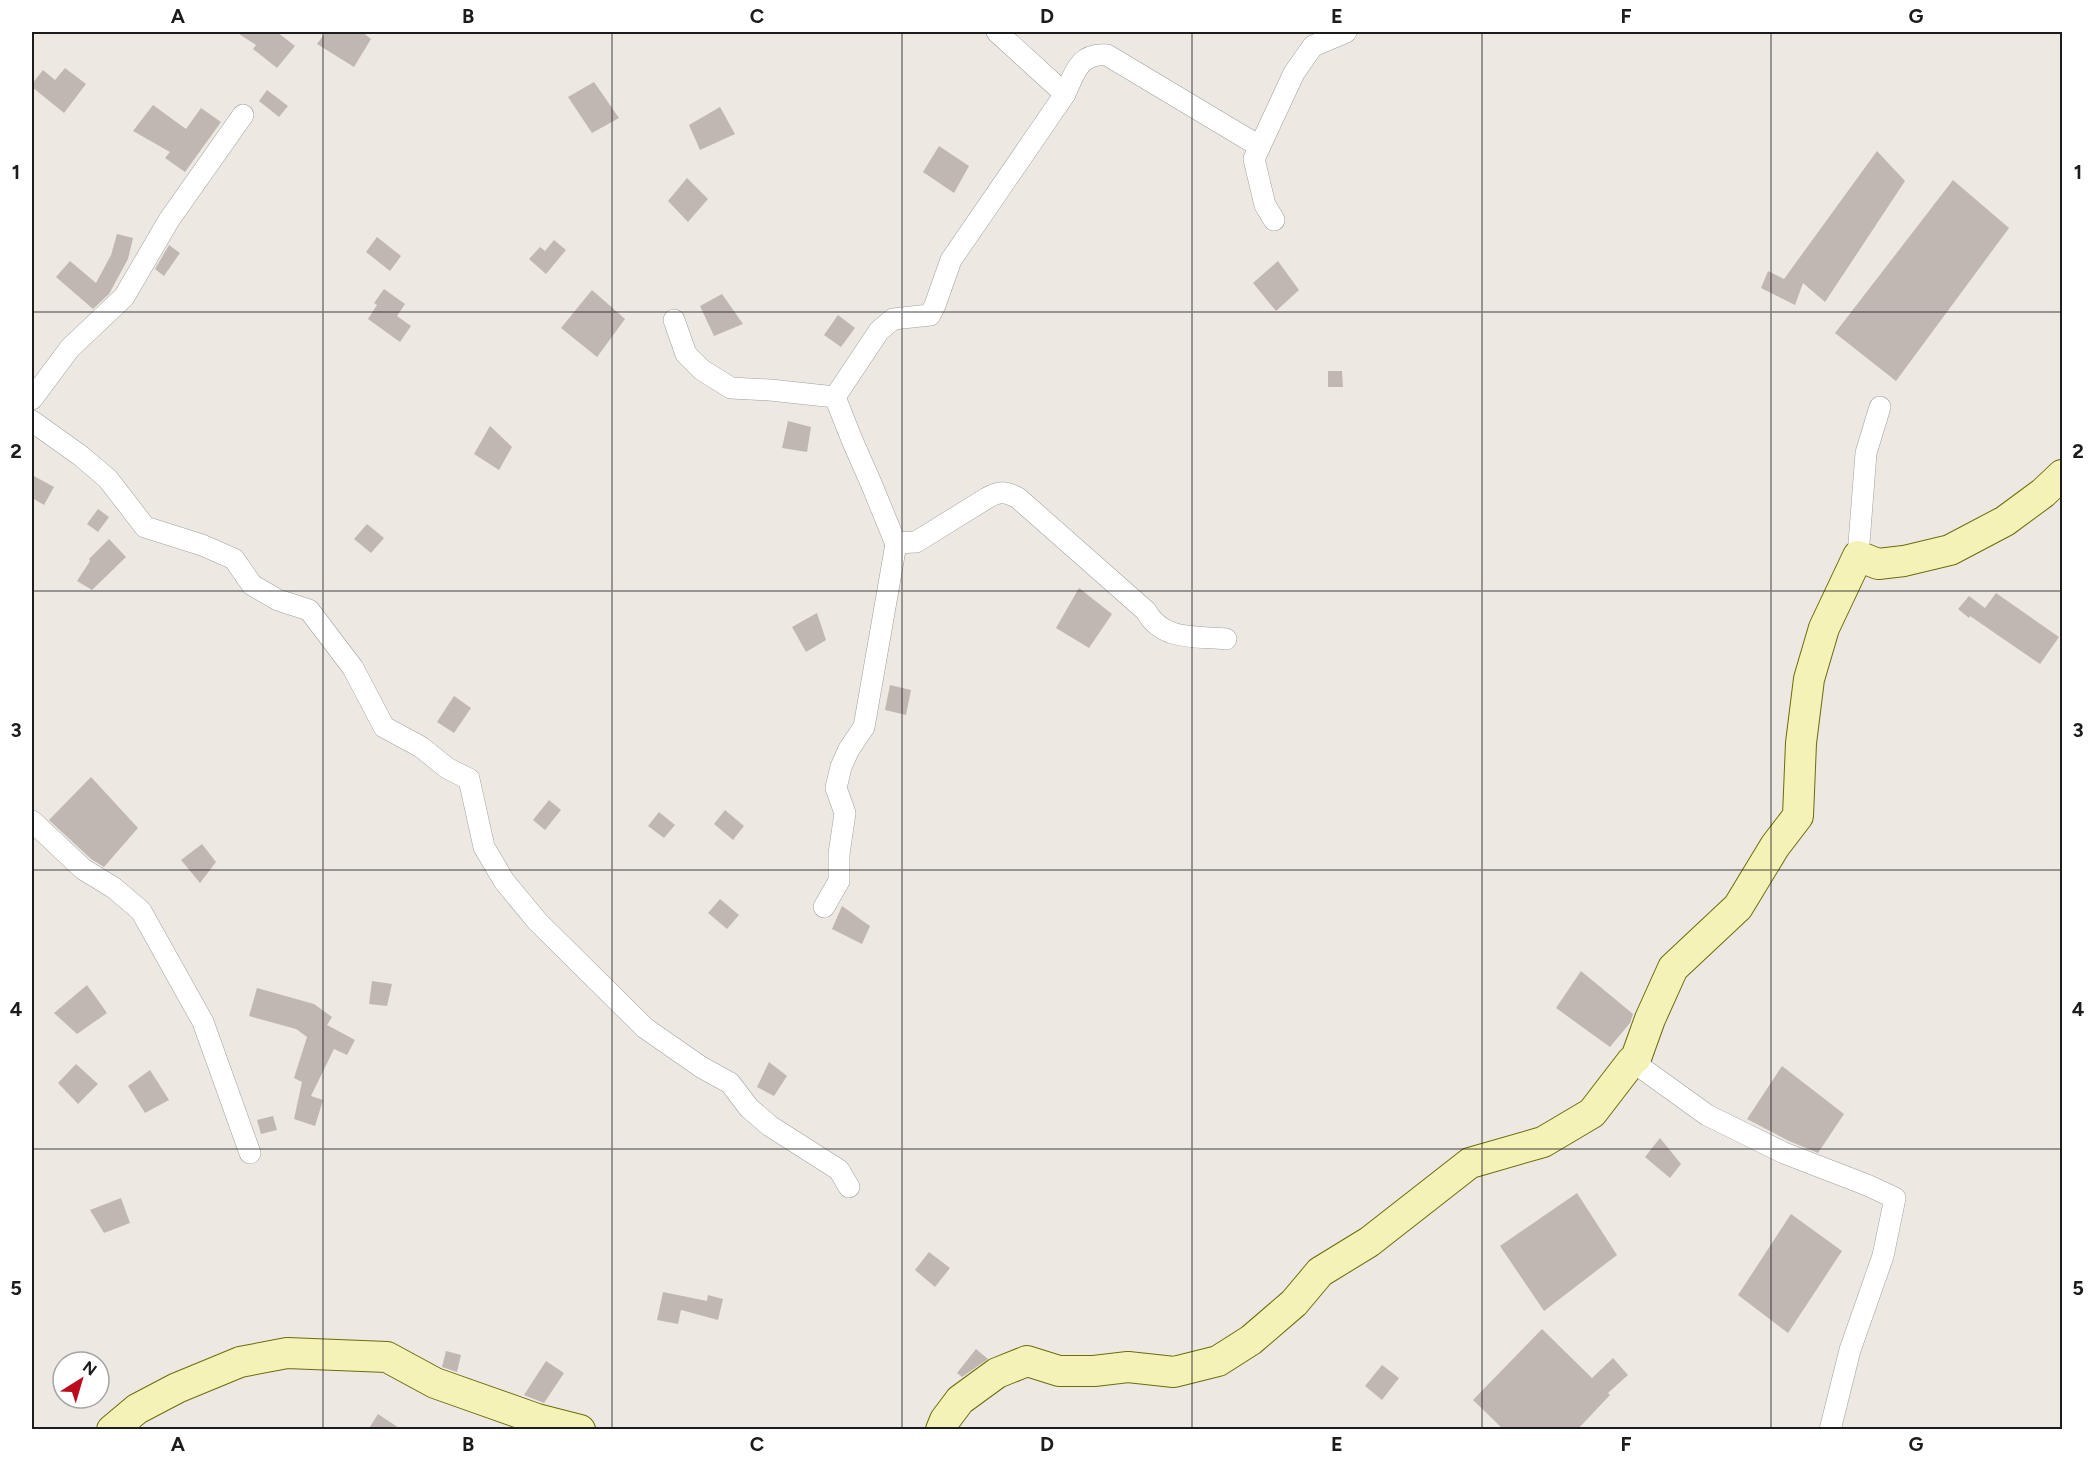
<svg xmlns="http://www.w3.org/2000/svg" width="2094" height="1461" viewBox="0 0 2094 1461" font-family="Figtree,sans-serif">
	<rect width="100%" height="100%" fill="#ede8e2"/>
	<g fill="#c1b7b2">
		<polygon points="236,32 277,32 295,46 277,68 253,49 256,45"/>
		<polygon points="326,32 362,32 371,39 354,67 317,44"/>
		<polygon points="65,68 86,84 64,113 32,87 32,84 43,70 55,80"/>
		<polygon points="594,82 619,118 592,133 568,97"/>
		<polygon points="267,90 288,106 279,117 259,101"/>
		<polygon points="153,105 186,129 201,108 221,122 185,172 165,158 170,152 133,131"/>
		<polygon points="720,107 735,134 700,150 689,125"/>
		<polygon points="939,146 969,166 954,193 923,172"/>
		<polygon points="1877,151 1905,181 1825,302 1803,283 1795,305 1761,288 1768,271 1784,279"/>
		<polygon points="687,178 708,199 688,222 668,201"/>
		<polygon points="1953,180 2009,228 1896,381 1835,333"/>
		<polygon points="117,234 133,238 128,259 109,294 93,309 56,277 70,261 96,283 111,255"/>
		<polygon points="377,237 401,256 390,271 366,252"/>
		<polygon points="554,240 566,250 546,274 529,259 540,247 545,251"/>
		<polygon points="169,245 180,253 164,276 155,269"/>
		<polygon points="1278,261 1299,290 1276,311 1253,283"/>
		<polygon points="384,289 405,304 397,316 411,326 400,342 368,319 377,305 374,303"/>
		<polygon points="592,290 625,319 597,357 561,328"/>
		<polygon points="722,294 743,324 714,336 700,306"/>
		<polygon points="838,315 855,328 841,347 824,335"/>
		<polygon points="1328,371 1342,371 1343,387 1328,387"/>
		<polygon points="788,421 811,427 807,452 782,448"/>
		<polygon points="490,426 512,447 499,470 474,454"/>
		<polygon points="32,475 54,487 44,505 32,498"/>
		<polygon points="98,509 109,517 98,532 87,524"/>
		<polygon points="367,524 384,538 371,553 354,539"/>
		<polygon points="109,539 126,557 92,590 77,581 90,561 89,559"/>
		<polygon points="1079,588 1112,614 1089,648 1056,628"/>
		<polygon points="1996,593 2059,637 2040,664 1970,616 1969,618 1958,609 1969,596 1985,608"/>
		<polygon points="817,613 826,640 806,652 792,627"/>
		<polygon points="890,685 911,690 906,715 885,710"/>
		<polygon points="454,696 471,708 454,733 437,722"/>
		<polygon points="91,777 138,828 104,867 91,859 49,820"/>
		<polygon points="549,800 561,810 545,830 533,820"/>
		<polygon points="725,810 744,826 733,840 714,824"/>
		<polygon points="659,812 675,825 664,838 648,826"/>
		<polygon points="202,844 216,862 200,883 181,860"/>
		<polygon points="720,899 739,915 727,929 708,913"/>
		<polygon points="842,906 870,926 862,944 832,929"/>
		<polygon points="1581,971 1633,1014 1630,1023 1610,1047 1556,1008"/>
		<polygon points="372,981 392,984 387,1006 369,1004"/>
		<polygon points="87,985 107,1013 77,1034 54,1013"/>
		<polygon points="257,988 314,1004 332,1017 327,1025 355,1040 347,1055 334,1049 311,1096 323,1100 315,1126 294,1119 302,1082 294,1078 307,1037 296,1029 249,1016"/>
		<polygon points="769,1062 787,1076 774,1096 757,1087"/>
		<polygon points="76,1064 98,1084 78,1104 58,1083"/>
		<polygon points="1782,1066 1844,1114 1818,1153 1789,1141 1747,1119"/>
		<polygon points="150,1070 169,1100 145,1113 128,1086"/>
		<polygon points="273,1116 277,1130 261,1134 257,1120"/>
		<polygon points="1660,1138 1681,1164 1670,1178 1645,1157"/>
		<polygon points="1577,1193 1617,1255 1544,1311 1500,1246"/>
		<polygon points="121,1198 130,1223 104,1233 90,1210"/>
		<polygon points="1791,1214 1842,1251 1788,1333 1738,1295"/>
		<polygon points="929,1252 950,1268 935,1287 915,1270"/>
		<polygon points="663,1292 707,1301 708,1295 723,1299 718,1320 681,1310 678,1324 657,1320"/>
		<polygon points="1542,1329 1592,1378 1613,1358 1628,1375 1608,1393 1610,1395 1577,1430 1504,1430 1473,1400"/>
		<polygon points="976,1349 988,1359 962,1377 957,1373"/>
		<polygon points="446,1351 461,1355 457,1372 442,1367"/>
		<polygon points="546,1361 564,1373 544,1403 524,1395"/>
		<polygon points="1382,1365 1399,1378 1382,1400 1365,1386"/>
		<polygon points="378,1414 402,1430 368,1430"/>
	</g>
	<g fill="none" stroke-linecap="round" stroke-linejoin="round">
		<defs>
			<g id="street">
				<polyline points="997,32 1065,94"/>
				<polyline points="1274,220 1265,205 1254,159 1294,73 1313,46 1346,32"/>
				<polyline points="674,320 686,354 702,370 731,388 770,390 835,397 852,440 871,483 896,544 864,727 849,749 841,767 836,788 845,813 839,854 839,881 824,907"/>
				<path d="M 835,397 L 879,331 L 893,319 L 930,315 L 935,305 L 951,260 L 1065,94 C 1075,72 1079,53 1107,55 L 1259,146"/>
				<polyline points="32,399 70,348 124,297 169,220 243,115"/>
				<polyline points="32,421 81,456 108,479 145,527 202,545 234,559 252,585 278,600 309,610 353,668 384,727 421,747 447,768 469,779 484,847 504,881 537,921 645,1028 701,1067 730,1083 749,1108 770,1126 839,1170 849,1187"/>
				<path d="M 895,543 L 916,542 L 987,498 C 999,491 1005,491 1018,498 L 1146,611 C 1162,641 1196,636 1226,639"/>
				<polyline points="1858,556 1866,453 1880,407"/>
				<polyline points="32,821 83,869 114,888 141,911 203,1022 250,1153"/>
				<polyline points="1632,1061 1707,1115 1784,1153 1867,1185 1895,1198 1883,1256 1850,1350 1830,1430"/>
			</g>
			<g id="secondary">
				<polyline points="112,1430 137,1409 177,1388 240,1362 287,1353 387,1357 435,1383 537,1419 580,1430"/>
				<polyline points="941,1430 945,1420 960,1400 997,1373 1027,1361 1059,1371 1094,1371 1128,1367 1174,1372 1218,1361 1251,1340 1294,1303 1320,1272 1369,1242 1470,1163 1543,1142 1592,1113 1632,1061 1636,1058 1650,1019 1673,968 1738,907 1775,846 1798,816 1801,743 1809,679 1824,628 1858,556 1878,564 1904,561 1950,550 2005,521 2043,493 2062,475"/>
			</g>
		</defs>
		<use href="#street" stroke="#a0a0a0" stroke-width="22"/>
		<use href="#secondary" stroke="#6c6c0b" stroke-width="32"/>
		<use href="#street" stroke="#fff" stroke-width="21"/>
		<use href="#secondary" stroke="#f5f2b8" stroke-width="30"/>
	</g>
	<path fill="none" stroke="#1c1c1c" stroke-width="1.5" stroke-opacity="0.55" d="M 323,32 L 323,1430M 612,32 L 612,1430M 902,32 L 902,1430M 1192,32 L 1192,1430M 1482,32 L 1482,1430M 1771,32 L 1771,1430M 32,312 L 2062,312M 32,591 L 2062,591M 32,870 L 2062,870M 32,1149 L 2062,1149"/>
	<rect width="2094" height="1461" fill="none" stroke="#ffffff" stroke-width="66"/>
	<g transform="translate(81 1380) rotate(37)"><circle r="28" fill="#ffffff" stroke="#a4a4a4" stroke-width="1.5"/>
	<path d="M0-4.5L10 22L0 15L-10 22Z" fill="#bd0b1e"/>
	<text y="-9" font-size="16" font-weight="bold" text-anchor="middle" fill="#1c1c1c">N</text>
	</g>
	<rect x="33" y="33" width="2028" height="1395" fill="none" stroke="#1c1c1c" stroke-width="2"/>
	<g font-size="20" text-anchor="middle" font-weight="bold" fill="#1c1c1c">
		<text x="178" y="23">A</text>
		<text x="468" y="23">B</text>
		<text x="757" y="23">C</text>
		<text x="1047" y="23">D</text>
		<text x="1337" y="23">E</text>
		<text x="1626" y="23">F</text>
		<text x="1916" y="23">G</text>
		<text x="16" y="179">1</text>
		<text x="2078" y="179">1</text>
		<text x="16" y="458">2</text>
		<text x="2078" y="458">2</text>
		<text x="16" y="737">3</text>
		<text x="2078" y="737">3</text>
		<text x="16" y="1016">4</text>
		<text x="2078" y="1016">4</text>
		<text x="16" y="1295">5</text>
		<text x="2078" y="1295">5</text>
		<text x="178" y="1451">A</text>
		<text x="468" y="1451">B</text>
		<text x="757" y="1451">C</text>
		<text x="1047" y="1451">D</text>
		<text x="1337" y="1451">E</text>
		<text x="1626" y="1451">F</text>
		<text x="1916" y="1451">G</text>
	</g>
</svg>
